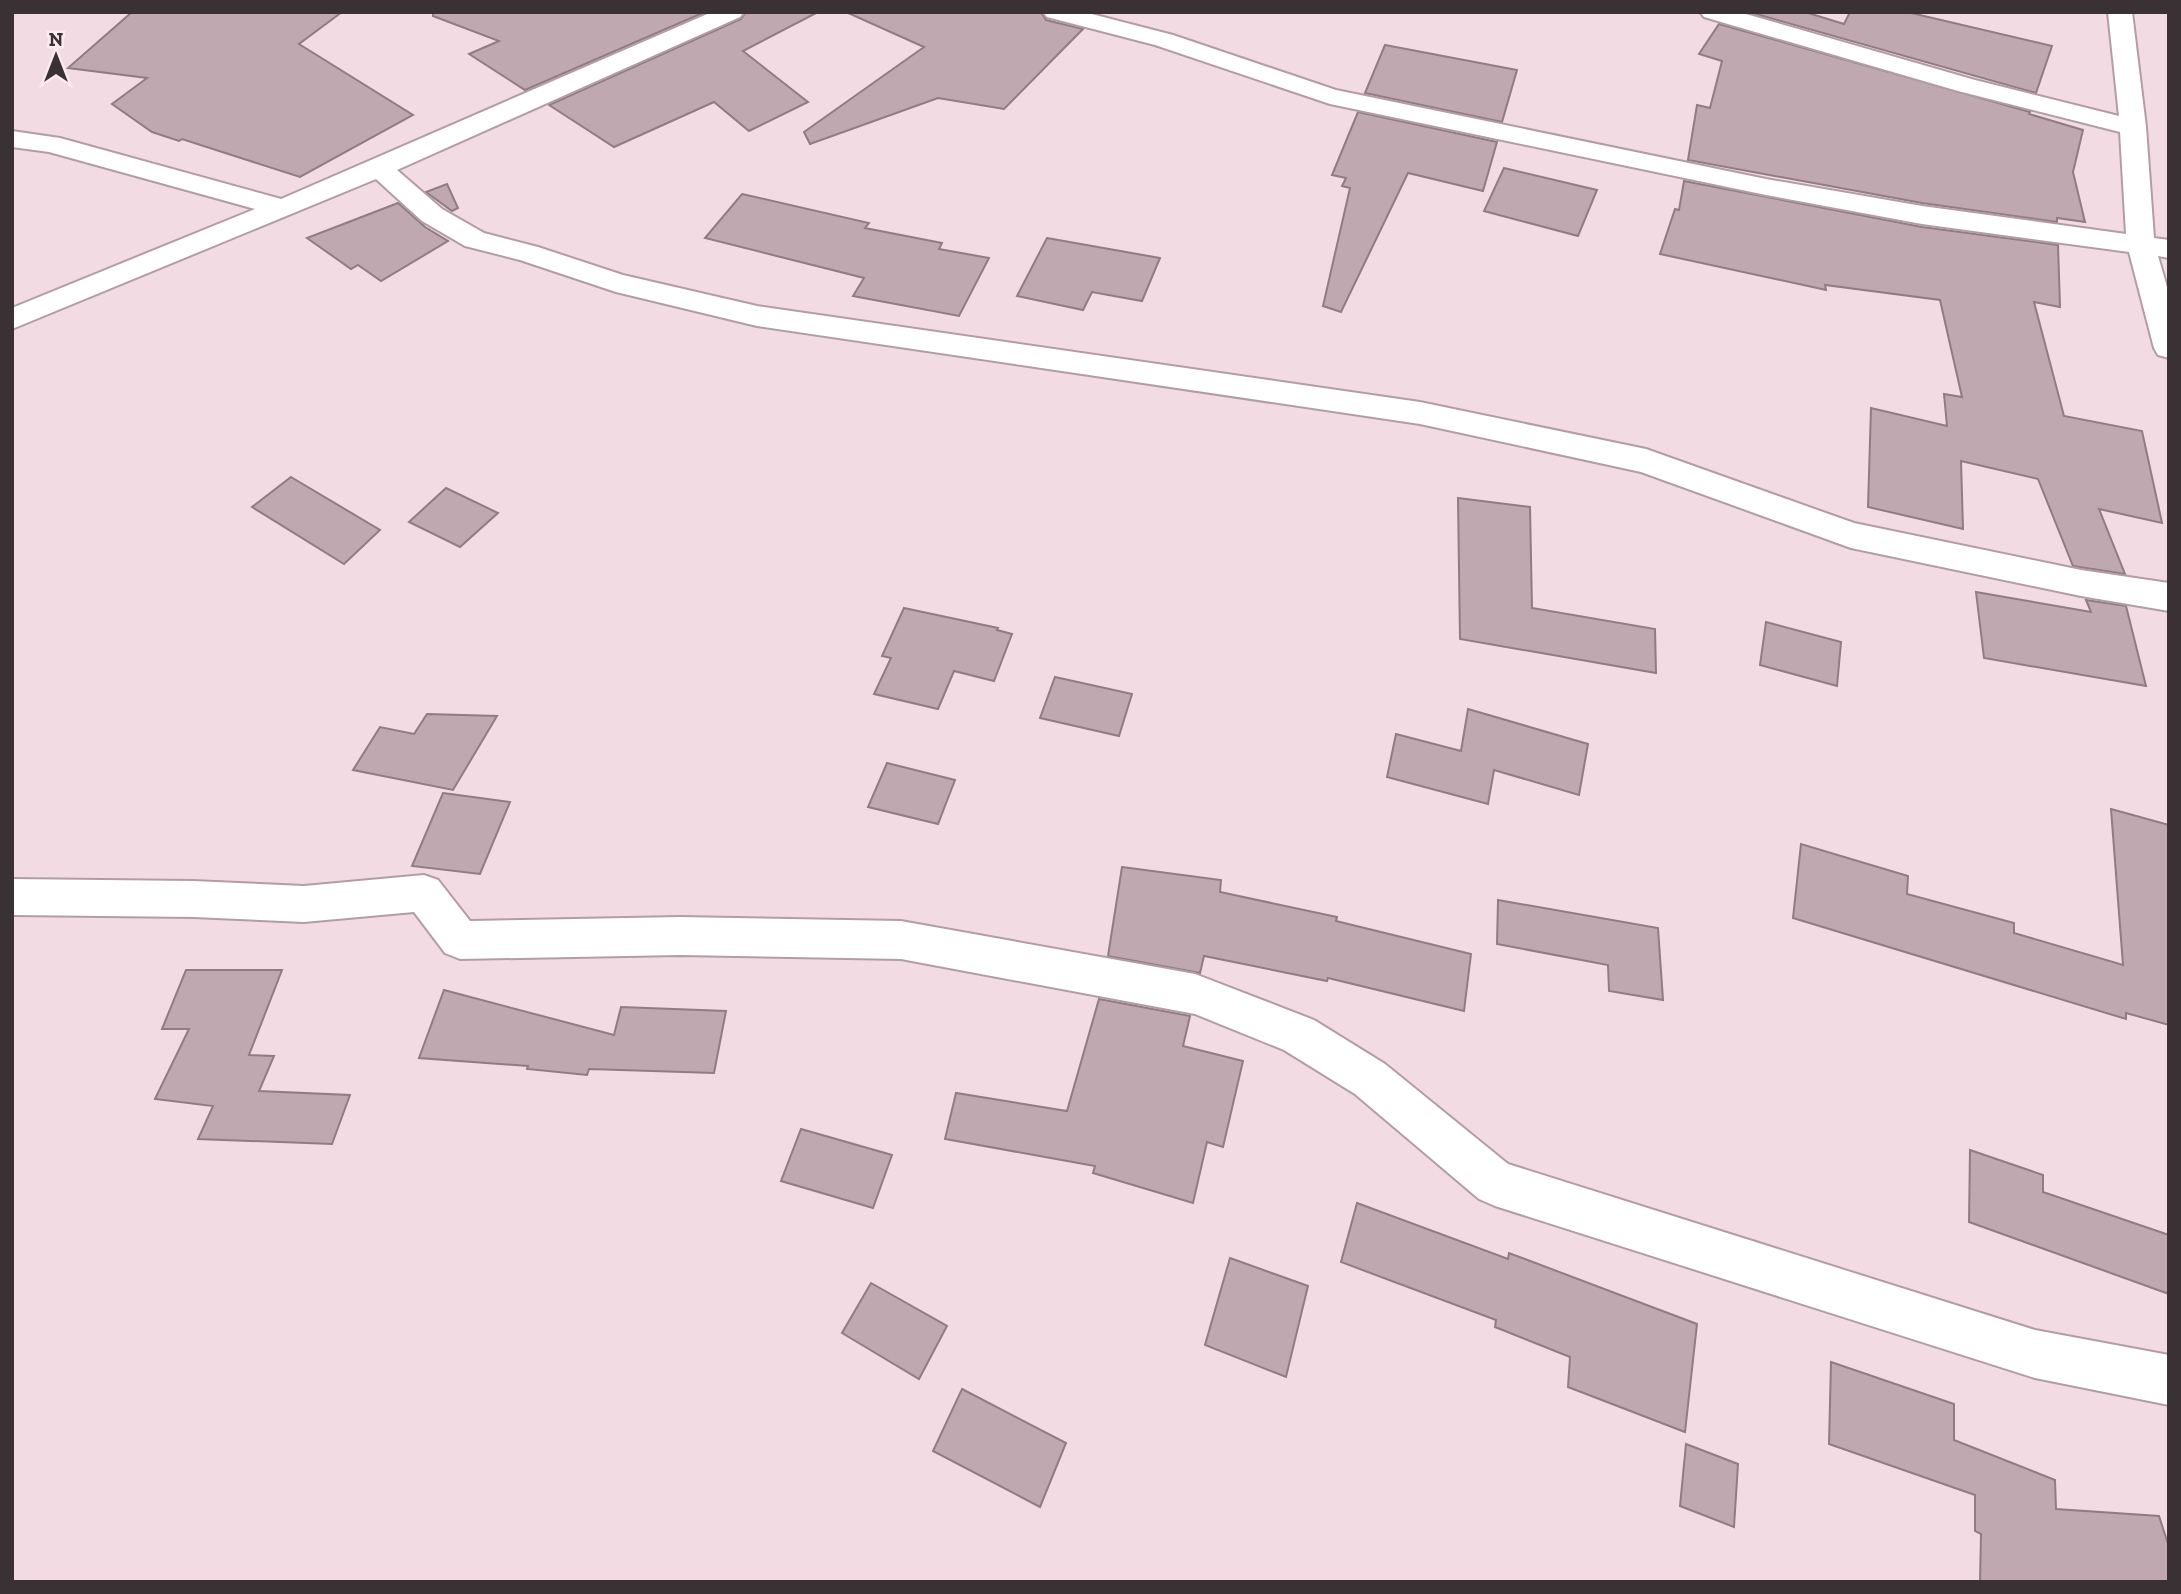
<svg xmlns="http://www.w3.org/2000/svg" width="2181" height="1594" viewBox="0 0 2181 1594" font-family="'Zilla Slab',serif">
	<rect width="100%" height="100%" fill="#f3dbe3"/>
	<g fill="#bfa8af" stroke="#917c83" stroke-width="2">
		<polygon points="132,12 342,12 299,44 413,115 300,177 182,139 179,141 152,132 112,104 147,78 68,68"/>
		<polygon points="433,12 705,12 525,90 469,54 499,41 433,16"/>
		<polygon points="746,12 818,12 743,51 808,102 749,131 714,102 614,147 549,105 741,19"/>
		<polygon points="846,12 1041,12 1046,20 1083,29 1004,109 938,98 810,144 804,132 924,47"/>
		<polygon points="1749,12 1805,12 1844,24 1850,12 1907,12 2052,46 2036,93"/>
		<polygon points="1719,24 2030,112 2029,114 2083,130 2073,172 2085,222 2057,218 2057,222 1922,203 1688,160 1697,105 1710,108 1722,61 1699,54"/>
		<polygon points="1385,45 1517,70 1502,122 1365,93"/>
		<polygon points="1358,112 1497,142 1483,191 1408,173 1341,312 1323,306 1350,188 1342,186 1346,178 1332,175"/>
		<polygon points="1504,168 1597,190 1578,236 1484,211"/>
		<polygon points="1684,181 1922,227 2058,245 2060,307 2034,302 2064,416 2142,431 2162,523 2099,509 2125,574 2073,566 2038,479 1961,461 1963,529 1868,507 1871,408 1947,426 1944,394 1962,397 1940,300 1825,285 1826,290 1660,254 1675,209 1679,210"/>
		<polygon points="447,184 458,208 452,211 426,192"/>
		<polygon points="742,194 869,223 865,228 942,243 939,249 989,258 959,316 853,296 864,278 705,238"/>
		<polygon points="398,203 425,227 448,241 381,281 358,265 351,269 307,238"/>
		<polygon points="1047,238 1160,258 1142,301 1092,292 1083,310 1017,296"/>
		<polygon points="291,477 380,530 344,564 252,507"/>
		<polygon points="446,488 498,513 460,547 409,522"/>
		<polygon points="1458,498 1530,507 1532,608 1655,629 1656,673 1460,639"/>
		<polygon points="1976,592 2091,612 2086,600 2126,606 2146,686 1984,658"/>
		<polygon points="904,608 998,628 997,630 1012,634 994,681 954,671 938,709 874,694 891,658 882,656"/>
		<polygon points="1766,622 1841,642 1837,686 1760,665"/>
		<polygon points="1055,677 1132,694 1119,736 1040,718"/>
		<polygon points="1468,709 1588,744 1579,795 1494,770 1488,804 1387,777 1396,734 1461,751"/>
		<polygon points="427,714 497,716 453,790 353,770 380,727 414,734"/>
		<polygon points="887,763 955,780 938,824 868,807"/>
		<polygon points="443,793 510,802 480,874 412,866"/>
		<polygon points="2111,809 2169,825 2169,1025 2126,1013 2126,1019 1793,918 1801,844 1908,876 1907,894 2014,923 2014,933 2123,965"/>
		<polygon points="1122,867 1221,880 1220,892 1337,917 1336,921 1471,954 1464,1011 1328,978 1327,981 1204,956 1200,973 1108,956"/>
		<polygon points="1498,900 1658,928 1663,1000 1609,991 1608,965 1497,944"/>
		<polygon points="186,970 282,970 249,1055 274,1056 259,1091 350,1095 332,1144 198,1139 213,1106 155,1099 189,1029 162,1029"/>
		<polygon points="444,990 614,1035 621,1007 726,1011 714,1073 589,1069 587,1075 527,1069 528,1066 419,1058"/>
		<polygon points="1099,999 1190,1016 1183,1046 1243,1061 1223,1147 1207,1142 1193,1203 1093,1173 1095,1166 945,1139 956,1093 1067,1111"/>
		<polygon points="801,1129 892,1155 873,1208 781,1181"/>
		<polygon points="1970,1150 2043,1175 2043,1192 2169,1235 2169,1294 1969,1222"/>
		<polygon points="1357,1203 1508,1259 1509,1253 1697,1324 1685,1432 1568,1387 1570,1357 1495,1327 1496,1320 1341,1262"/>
		<polygon points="1230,1258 1308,1286 1286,1377 1205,1345"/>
		<polygon points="871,1283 947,1326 919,1379 842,1333"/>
		<polygon points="1831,1362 1954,1404 1954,1440 2055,1480 2056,1509 2159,1516 2169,1547 2169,1582 1980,1582 1981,1534 1975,1531 1975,1495 1829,1444"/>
		<polygon points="962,1389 1066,1443 1040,1507 933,1451"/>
		<polygon points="1686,1444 1738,1464 1734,1527 1680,1506"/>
	</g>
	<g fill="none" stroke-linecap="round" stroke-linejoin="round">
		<defs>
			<g id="minor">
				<polygon points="712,12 744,12 740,17 397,170 442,209 484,233 538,247 623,275 757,306 1420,402 1646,449 1854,523 2081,570 2169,583 2169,611 2081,596 1851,548 1641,472 1420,424 757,326 616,292 520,260 465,246 422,221 376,179 12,329 12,308 255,209 49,152 12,147 12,131 60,138 281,199"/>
				<polygon points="1043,12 1084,12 1173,35 1336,90 1766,179 1922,206 2126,234 2120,132 1958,91 1704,17 1700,12 1739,12 1975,80 2119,116 2108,12 2132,12 2146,127 2154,238 2169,240 2169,258 2158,256 2169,294 2169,358 2158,355 2154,348 2129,252 1922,224 1766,195 1330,104 1155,45 1047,17"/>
				<polygon points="424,875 438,880 470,921 680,917 901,921 1195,974 1314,1020 1385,1064 1508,1164 2035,1330 2169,1355 2169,1405 2035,1378 1495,1206 1479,1199 1355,1094 1284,1050 1195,1014 901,959 680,955 460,959 445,953 414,912 304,922 193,917 12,915 12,879 193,881 304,886"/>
			</g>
		</defs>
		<use href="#minor" stroke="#b39da3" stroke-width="4"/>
		<use href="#minor" fill="#fff" fill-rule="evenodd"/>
	</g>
	<rect width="2181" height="1594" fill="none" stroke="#3a3134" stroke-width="28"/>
	<g transform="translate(56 56)" stroke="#fdeaf0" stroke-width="5" paint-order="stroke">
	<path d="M0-5L12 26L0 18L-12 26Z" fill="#3a3134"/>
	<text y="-10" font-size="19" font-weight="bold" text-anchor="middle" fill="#3a3134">N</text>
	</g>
</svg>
